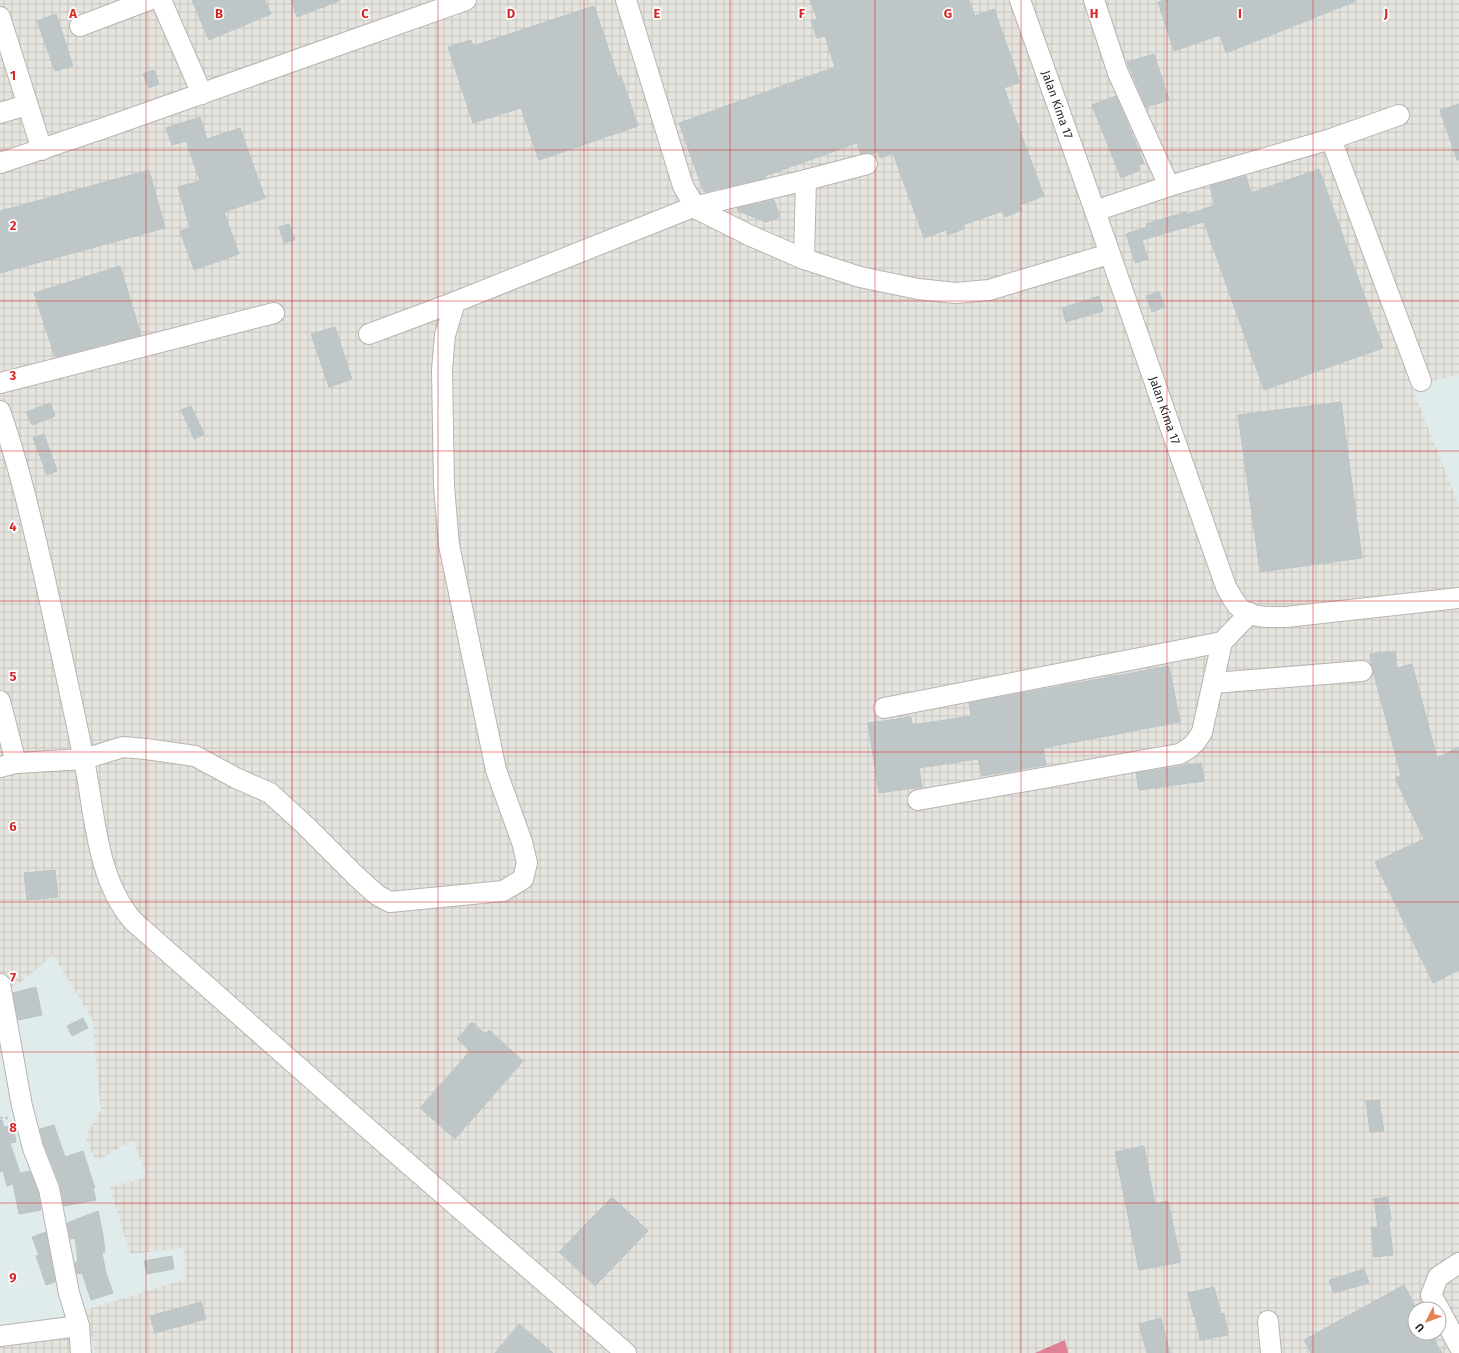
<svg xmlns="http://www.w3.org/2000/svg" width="1459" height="1353" viewBox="0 0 1459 1353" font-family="'Fira Sans',sans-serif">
	<defs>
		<pattern id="industrial-grid" width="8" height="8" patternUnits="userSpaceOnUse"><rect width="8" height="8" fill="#e5e4df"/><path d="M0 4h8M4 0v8" fill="none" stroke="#c5c4c0"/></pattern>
		<pattern id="water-ripples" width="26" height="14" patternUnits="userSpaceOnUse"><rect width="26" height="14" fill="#e08098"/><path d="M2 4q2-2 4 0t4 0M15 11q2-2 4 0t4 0" fill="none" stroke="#b6697c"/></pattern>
	</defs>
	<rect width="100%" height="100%" fill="#e0ebec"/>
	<g fill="url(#industrial-grid)" fill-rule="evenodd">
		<path d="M 0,0 L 1459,0 L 1459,375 L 1411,385 L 1459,506 L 1459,1353 L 95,1353 L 86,1310 L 186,1279 L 184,1248 L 130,1254 L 110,1187 L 148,1177 L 133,1140 L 96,1161 L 85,1137 L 101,1110 L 92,1018 L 53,955 L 16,986 L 0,985 ZM 1415,1309 L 1439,1309 L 1439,1333 L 1415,1333 Z"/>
		<polygon points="70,1330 77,1353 0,1353 0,1338"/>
	</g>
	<polygon fill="url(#water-ripples)" points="1065,1340 1068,1353 1035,1353"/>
	<g fill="#bfc6c7" stroke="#bac5c7">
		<polygon points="192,0 265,0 271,14 209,40"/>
		<polygon points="291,0 339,0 339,1 297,17"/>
		<polygon points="810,0 969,0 975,16 994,9 1020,82 1004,88 1044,196 1020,205 1022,210 1005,217 1002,211 963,225 964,229 947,235 946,230 924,238 893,153 880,158 878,152 872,154 870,153 861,154 857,143 765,176 766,178 704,192 679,123 835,67 825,36 817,38 811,21 817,19"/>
		<polygon points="1165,0 1356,0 1356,1 1226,53 1220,35 1174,51 1158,2"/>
		<polygon points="594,6 618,77 621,76 638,126 539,160 521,108 473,123 448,47 471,40 473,46"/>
		<polygon points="56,14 73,66 55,71 37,21"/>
		<polygon points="1154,54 1169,100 1146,107 1127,62"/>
		<polygon points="154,70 159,84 149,88 143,74"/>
		<polygon points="1116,96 1144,163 1138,165 1140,170 1121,178 1092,105"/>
		<polygon points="1459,104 1459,160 1457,160 1440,110"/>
		<polygon points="200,117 207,139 240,128 265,198 224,212 239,254 194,270 180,231 190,228 178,187 200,181 186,141 172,145 166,128"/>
		<polygon points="1319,169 1383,348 1264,390 1204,222 1142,240 1148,259 1135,263 1126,234 1147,227 1146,224 1186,212 1187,215 1215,205 1210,186 1246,176 1251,193"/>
		<polygon points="149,170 165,228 0,273 0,211"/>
		<polygon points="774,200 780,217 766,222 738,211 737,208"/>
		<polygon points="289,224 295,240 284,243 279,227"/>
		<polygon points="120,266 141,335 55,357 34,293"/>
		<polygon points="1159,292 1165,307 1152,312 1146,296"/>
		<polygon points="1099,296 1103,311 1066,322 1062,308"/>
		<polygon points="335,327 352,379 329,387 311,334"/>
		<polygon points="1341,402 1362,558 1260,572 1238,415"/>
		<polygon points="50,403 55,416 32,425 26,412"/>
		<polygon points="191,406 204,434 194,439 181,410"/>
		<polygon points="44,434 57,471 47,475 33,438"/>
		<polygon points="1395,651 1397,668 1412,664 1437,758 1459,747 1459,970 1433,983 1375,862 1424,839 1395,778 1401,775 1371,664 1370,654"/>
		<polygon points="1169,666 1180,722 1043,748 1046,765 982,776 978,759 919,768 922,787 879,793 868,723 911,717 912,725 971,716 969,703"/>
		<polygon points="1201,763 1204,781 1139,790 1136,773"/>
		<polygon points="55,870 58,897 27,900 24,873"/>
		<polygon points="36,987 42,1015 18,1020 13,993"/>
		<polygon points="83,1018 88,1028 72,1036 67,1026"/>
		<polygon points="472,1022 485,1034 489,1030 523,1061 455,1139 420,1108 470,1051 457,1039"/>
		<polygon points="1379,1100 1384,1131 1370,1132 1366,1101"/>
		<polygon points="0,1120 2,1120 4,1127 13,1125 16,1142 10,1143 20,1173 30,1171 38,1192 41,1210 19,1214 13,1184 7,1186 3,1171 0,1172"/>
		<polygon points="54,1125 65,1157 83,1151 95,1188 93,1188 96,1200 64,1206 60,1185 44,1144 40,1129"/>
		<polygon points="1144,1146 1155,1204 1168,1201 1181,1262 1139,1270 1115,1152"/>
		<polygon points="612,1197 648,1231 595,1286 559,1252"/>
		<polygon points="1388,1197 1391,1220 1389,1221 1393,1255 1374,1257 1371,1227 1378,1227 1374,1199"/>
		<polygon points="98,1211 103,1235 105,1252 102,1253 106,1273 113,1293 91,1300 82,1273 77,1274 75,1262 78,1262 75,1238 70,1239 67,1223"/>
		<polygon points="46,1232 55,1282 46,1285 36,1256 39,1255 32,1237"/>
		<polygon points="172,1256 174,1269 147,1274 144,1261"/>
		<polygon points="1364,1269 1369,1283 1334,1293 1329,1280"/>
		<polygon points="1404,1285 1415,1306 1415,1333 1430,1333 1442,1353 1311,1353 1304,1340"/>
		<polygon points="1214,1287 1221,1314 1224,1313 1228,1335 1200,1340 1195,1316 1194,1317 1188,1293"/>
		<polygon points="201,1302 206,1319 155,1333 150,1316"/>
		<polygon points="1161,1318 1170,1353 1147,1353 1139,1324"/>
		<polygon points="519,1324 553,1353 495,1353"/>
	</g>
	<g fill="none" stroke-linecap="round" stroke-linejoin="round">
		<defs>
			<g id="minor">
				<polyline points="161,0 202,94"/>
				<polyline points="626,0 683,186 690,198 693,207 751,236 804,259 860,277 918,289 956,293 989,290 1109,254"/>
				<path id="s1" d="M 1020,0 L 1095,211 L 1226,587 C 1230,593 1233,601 1238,606 C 1249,619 1270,617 1286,617 L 1459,598"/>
				<polyline points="1094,0 1118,73 1169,186 1095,211"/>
				<polyline points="0,17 42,150"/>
				<polyline points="80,26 149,0"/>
				<polyline points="0,113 27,105"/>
				<polyline points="1331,139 1421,381"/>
				<polyline points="0,163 107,127 466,0"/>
				<polyline points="806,180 867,164"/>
				<polyline points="1169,186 1331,139 1399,115"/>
				<polyline points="369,334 455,302 693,207 806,180 804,259"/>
				<polyline points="0,383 274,313"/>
				<path d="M 0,411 C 18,462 30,514 42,566 C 56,629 70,692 83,755 C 95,810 95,877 133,921 L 374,1134 L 626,1353"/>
				<polyline points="1213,683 1362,671"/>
				<polyline points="0,701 16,763"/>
				<polyline points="884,708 1222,642 1250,613"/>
				<polyline points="0,767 16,763 84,759 123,747 146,749 195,756 236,778 270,793 306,826 357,877 377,895 390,902 503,891 523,879 527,863 522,842 496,770 449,545 444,486 442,370 445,335 455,302"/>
				<path d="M 918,800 L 1179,754 C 1191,748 1196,743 1202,732 L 1222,642"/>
				<polyline points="0,984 22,1106 33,1148 49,1189 69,1293 79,1326 81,1353"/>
				<polyline points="1439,1309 1431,1295 1438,1277 1459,1263"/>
				<polyline points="1439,1309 1459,1346"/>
				<polyline points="1268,1321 1271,1353"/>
				<polyline points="0,1336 79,1326"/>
			</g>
		</defs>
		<use href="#minor" stroke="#bab3b0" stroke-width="22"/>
		<polyline stroke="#c8c8c8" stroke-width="2.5" stroke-dasharray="3 2" stroke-linecap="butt" points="0,1118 8,1118"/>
		<use href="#minor" stroke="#fff" stroke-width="20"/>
	</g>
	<path fill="none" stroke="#d62828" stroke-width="1" stroke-opacity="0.55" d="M 146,0 L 146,1353M 292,0 L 292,1353M 438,0 L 438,1353M 584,0 L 584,1353M 730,0 L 730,1353M 875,0 L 875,1353M 1021,0 L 1021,1353M 1167,0 L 1167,1353M 1313,0 L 1313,1353M 0,150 L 1459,150M 0,301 L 1459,301M 0,451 L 1459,451M 0,601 L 1459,601M 0,752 L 1459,752M 0,902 L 1459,902M 0,1052 L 1459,1052M 0,1203 L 1459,1203"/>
	<g text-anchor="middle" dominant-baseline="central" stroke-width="3.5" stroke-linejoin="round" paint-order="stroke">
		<g font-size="12" fill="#2c2c2c" stroke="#fff">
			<text stroke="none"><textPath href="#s1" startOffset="111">Jalan Kima 17</textPath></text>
			<text stroke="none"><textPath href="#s1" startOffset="435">Jalan Kima 17</textPath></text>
		</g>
	</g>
	<g font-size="13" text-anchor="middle" font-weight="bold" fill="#d62828" stroke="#fff" stroke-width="3.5" stroke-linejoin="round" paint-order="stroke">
		<text x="73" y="18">A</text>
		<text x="219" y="18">B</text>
		<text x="365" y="18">C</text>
		<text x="511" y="18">D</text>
		<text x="657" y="18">E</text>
		<text x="802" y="18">F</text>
		<text x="948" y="18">G</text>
		<text x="1094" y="18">H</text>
		<text x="1240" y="18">I</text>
		<text x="1386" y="18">J</text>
		<text x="13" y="80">1</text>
		<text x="13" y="230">2</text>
		<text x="13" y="380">3</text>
		<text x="13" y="531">4</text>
		<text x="13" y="681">5</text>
		<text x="13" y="831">6</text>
		<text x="13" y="982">7</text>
		<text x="13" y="1132">8</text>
		<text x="13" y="1282">9</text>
	</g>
	<g transform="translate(1427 1321) rotate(228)"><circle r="19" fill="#ffffff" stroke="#ababab"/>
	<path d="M0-3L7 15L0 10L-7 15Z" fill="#e48054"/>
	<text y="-6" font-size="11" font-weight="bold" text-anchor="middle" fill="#2c2c2c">U</text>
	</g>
</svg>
